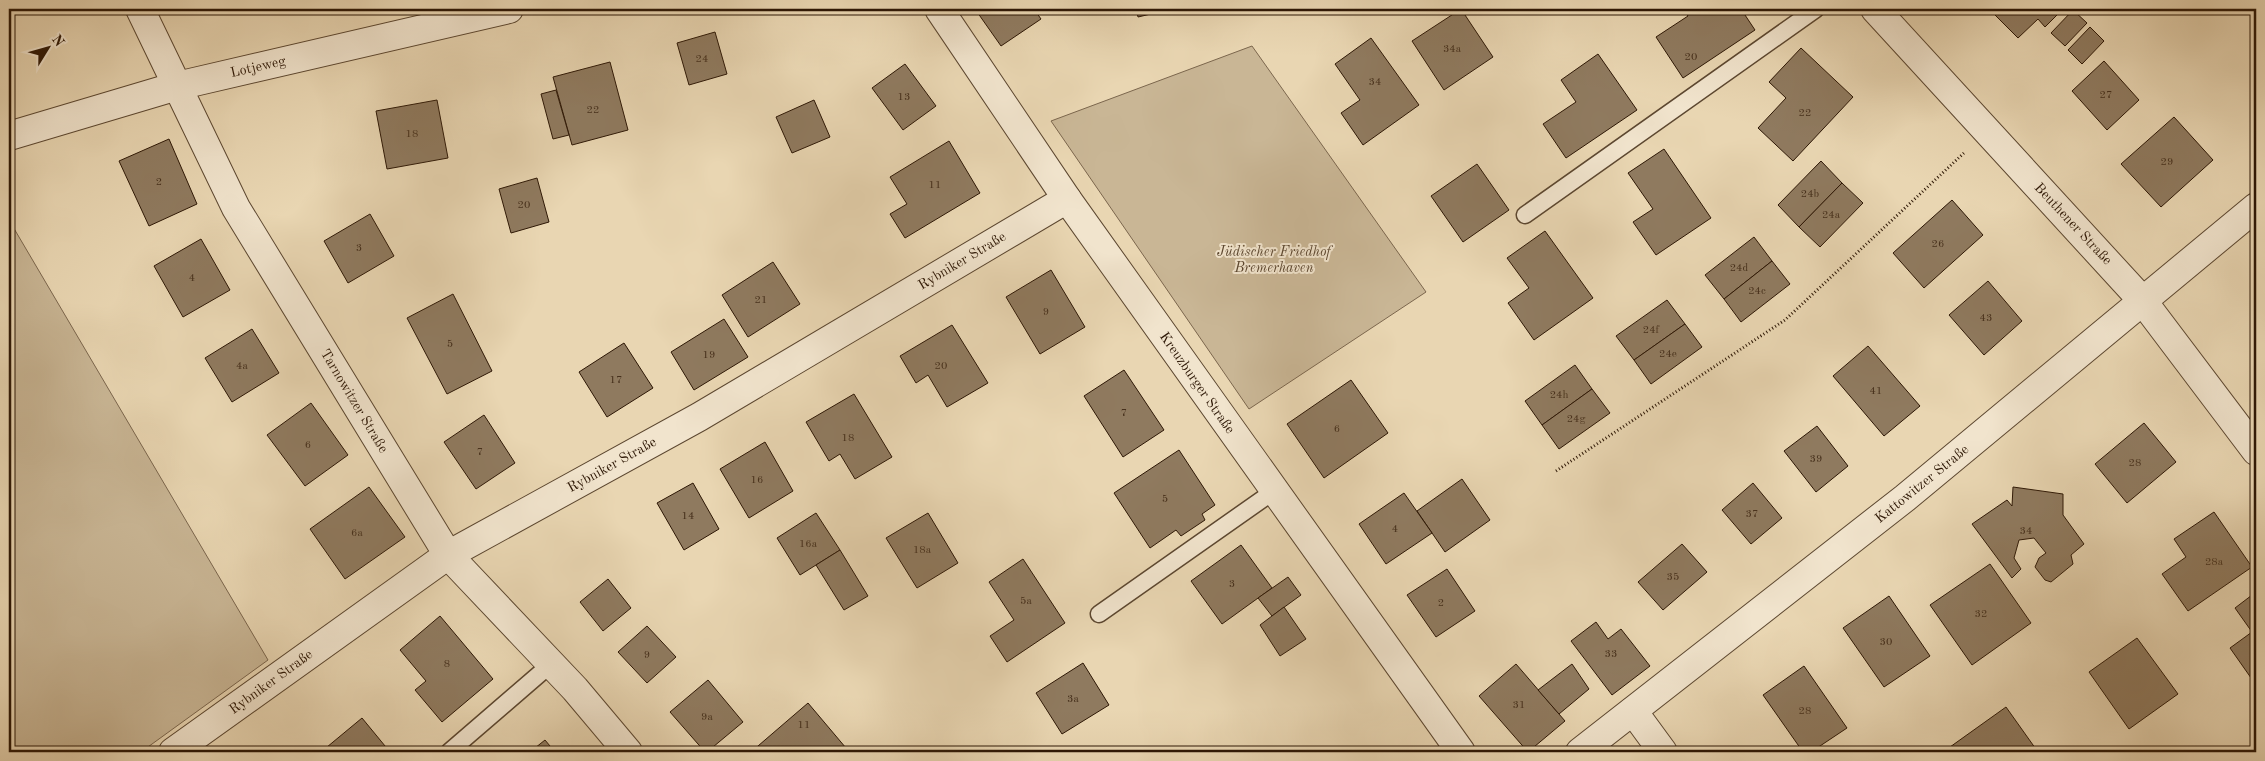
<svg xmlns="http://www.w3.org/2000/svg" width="2265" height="761" viewBox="0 0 2265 761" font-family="'Old Standard TT',serif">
	<rect width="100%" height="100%" fill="#e9d6b2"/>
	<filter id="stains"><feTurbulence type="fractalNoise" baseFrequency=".004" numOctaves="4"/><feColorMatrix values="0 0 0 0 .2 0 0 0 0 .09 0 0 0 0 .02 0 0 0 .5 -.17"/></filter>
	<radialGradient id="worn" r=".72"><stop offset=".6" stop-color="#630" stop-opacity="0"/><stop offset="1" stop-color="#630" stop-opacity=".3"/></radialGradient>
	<g fill="#c9b695" stroke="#7b664d">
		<polygon points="1252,46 1426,292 1249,409 1051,121"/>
		<polygon points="9,220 268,660 141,752 9,752"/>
	</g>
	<g fill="#8f7a5f" stroke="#2d1705">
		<polygon points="975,9 1034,9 1041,19 1001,46"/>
		<polygon points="1136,9 1172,9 1138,17"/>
		<polygon points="1461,9 1493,57 1444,90 1412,41"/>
		<polygon points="1683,9 1741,9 1755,30 1683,78 1656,37 1688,16"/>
		<polygon points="1989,9 2051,9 2057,15 2045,27 2038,19 2018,38"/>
		<polygon points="2073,10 2087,23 2065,46 2051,33"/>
		<polygon points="2090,27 2104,41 2082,64 2068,50"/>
		<polygon points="715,32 727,74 689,85 677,43"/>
		<polygon points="1371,38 1419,105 1363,145 1341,113 1360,100 1335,64"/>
		<polygon points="1801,48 1853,97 1793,161 1758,128 1786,98 1769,82"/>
		<polygon points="1598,54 1637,110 1566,158 1543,124 1576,102 1561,80"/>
		<polygon points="2104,61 2139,100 2107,130 2072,91"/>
		<polygon points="610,62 628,130 572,145 553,77"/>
		<polygon points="905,64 936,106 903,130 872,88"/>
		<polygon points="556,90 569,135 553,139 541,94"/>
		<polygon points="437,100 448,158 387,169 376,111"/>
		<polygon points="814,100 830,137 792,153 776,117"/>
		<polygon points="2174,117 2213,160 2161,207 2121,164"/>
		<polygon points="169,139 197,204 149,226 119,161"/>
		<polygon points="949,141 980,193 905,238 890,214 907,204 890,177"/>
		<polygon points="1664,149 1711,218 1656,255 1633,222 1653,209 1628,173"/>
		<polygon points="1821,161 1842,183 1799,227 1778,205"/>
		<polygon points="1477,164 1509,210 1463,242 1431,196"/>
		<polygon points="537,178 549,222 511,233 499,189"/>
		<polygon points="1842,183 1863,203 1820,247 1799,227"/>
		<polygon points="1952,200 1983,235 1924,288 1893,253"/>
		<polygon points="370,214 394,256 348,283 324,241"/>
		<polygon points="1545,231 1593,298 1534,340 1508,303 1529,288 1507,258"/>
		<polygon points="1754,237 1772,261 1724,299 1705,275"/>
		<polygon points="201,239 230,290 183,317 154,266"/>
		<polygon points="1772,261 1790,284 1741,322 1724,299"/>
		<polygon points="773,262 800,304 748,337 722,295"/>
		<polygon points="1051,270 1085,327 1040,354 1006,297"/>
		<polygon points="1988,281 2022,321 1984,355 1949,315"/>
		<polygon points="453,294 492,371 447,394 407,318"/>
		<polygon points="1667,300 1685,324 1634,360 1616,336"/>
		<polygon points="724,319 748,357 694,390 671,352"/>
		<polygon points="1685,324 1702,347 1651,384 1634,360"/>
		<polygon points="952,325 988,383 947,407 928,375 916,383 900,356"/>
		<polygon points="252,329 279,373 232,402 205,358"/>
		<polygon points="624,343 653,388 607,417 579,372"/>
		<polygon points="1868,346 1920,406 1884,436 1833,376"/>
		<polygon points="1575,365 1592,389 1542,425 1525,401"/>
		<polygon points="1124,370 1164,430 1123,457 1084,396"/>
		<polygon points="1351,380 1388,433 1324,478 1287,424"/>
		<polygon points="1592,389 1610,413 1559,449 1542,425"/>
		<polygon points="854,394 892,457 855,479 840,454 829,461 806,422"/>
		<polygon points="311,403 348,455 305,486 267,435"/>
		<polygon points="484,415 515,463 476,489 444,442"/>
		<polygon points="2144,423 2176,462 2127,503 2095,464"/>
		<polygon points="1817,426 1848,466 1816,492 1784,451"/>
		<polygon points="765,442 793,491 749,518 720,469"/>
		<polygon points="1179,450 1215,505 1202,514 1205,520 1181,536 1176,530 1150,548 1114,493"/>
		<polygon points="1462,479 1490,520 1445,552 1417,511"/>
		<polygon points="693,483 719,529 684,550 657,503"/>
		<polygon points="1753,483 1782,518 1751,544 1722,510"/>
		<polygon points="369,487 405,537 345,579 310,529"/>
		<polygon points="2013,487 2063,494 2063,515 2084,544 2071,555 2073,564 2051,582 2045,580 2035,567 2039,558 2046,553 2034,538 2019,540 2014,558 2021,569 2012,578 1972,524 2007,500 2012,506"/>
		<polygon points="1404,493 1432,533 1386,564 1359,524"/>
		<polygon points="2214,512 2252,567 2188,611 2162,574 2186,557 2174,539"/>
		<polygon points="816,513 840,550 800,575 777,538"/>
		<polygon points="928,513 958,563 917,588 886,538"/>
		<polygon points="1682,544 1707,572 1663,610 1638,582"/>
		<polygon points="1241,545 1272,588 1222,624 1191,581"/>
		<polygon points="840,550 868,596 844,610 816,565"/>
		<polygon points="1023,559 1065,623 1007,662 990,636 1014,620 989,582"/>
		<polygon points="1990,564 2031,623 1972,665 1930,605"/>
		<polygon points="1447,569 1475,611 1436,637 1407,595"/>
		<polygon points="1288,577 1301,595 1272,616 1258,598"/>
		<polygon points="608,579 631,608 603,631 580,602"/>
		<polygon points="2256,592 2256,685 2230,648 2252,632 2235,608"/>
		<polygon points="1889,596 1930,656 1884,687 1843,628"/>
		<polygon points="1284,607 1306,639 1280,656 1260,625"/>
		<polygon points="440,616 493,679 442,722 415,690 426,681 400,650"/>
		<polygon points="1596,622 1608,639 1621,629 1650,666 1612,695 1571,641"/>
		<polygon points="647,626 676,657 647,683 618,652"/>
		<polygon points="2137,638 2178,694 2129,729 2089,672"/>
		<polygon points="1083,663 1109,705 1062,734 1036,693"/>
		<polygon points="1516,664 1565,721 1528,752 1479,696"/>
		<polygon points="1572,664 1589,689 1559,714 1538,690"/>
		<polygon points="1804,666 1847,728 1811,752 1803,752 1763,695"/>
		<polygon points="708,680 743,722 707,752 705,752 670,712"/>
		<polygon points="808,703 846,748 841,752 751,752"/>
		<polygon points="2006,707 2038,752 1954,752 1950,747"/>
		<polygon points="362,718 390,752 321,752"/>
		<polygon points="545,740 555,752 530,752"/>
	</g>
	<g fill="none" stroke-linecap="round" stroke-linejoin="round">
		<defs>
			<g id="service">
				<polyline points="1525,215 1816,9"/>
				<polyline points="1099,614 1274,491"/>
				<polyline points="449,752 551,664"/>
			</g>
			<g id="minor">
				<polyline points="140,9 236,208 448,555 575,689 628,752"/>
				<polyline points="939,9 1067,199 1461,752"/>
				<polyline points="1875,9 2142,300 2256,451"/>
				<polyline points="1633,711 1663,752"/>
				<polyline points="173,752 448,555 699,417 1067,199"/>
				<polyline points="1580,752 1905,498 2256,207"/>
			</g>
			<polyline id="tertiary" points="9,136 177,86 509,9"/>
		</defs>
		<use href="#service" stroke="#5c4730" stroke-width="19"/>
		<use href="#minor" stroke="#5c4730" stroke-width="30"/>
		<use href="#tertiary" stroke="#5c4730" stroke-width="30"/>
		<polyline stroke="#2d1705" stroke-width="3" stroke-dasharray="1 2.5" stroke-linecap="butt" points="1556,471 1785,320 1965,152"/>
		<use href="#service" stroke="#f1e4cd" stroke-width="16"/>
		<use href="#minor" stroke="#f1e4cd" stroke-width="28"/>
		<use href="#tertiary" stroke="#f1e4cd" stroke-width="28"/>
	</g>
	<g text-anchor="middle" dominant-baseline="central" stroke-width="4" stroke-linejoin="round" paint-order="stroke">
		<g font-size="11" fill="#46301c">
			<text x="1452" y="49">34a</text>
			<text x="1691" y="57">20</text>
			<text x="702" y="59">24</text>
			<text x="1375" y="82">34</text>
			<text x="2106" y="95">27</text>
			<text x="904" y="97">13</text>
			<text x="593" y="110">22</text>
			<text x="1805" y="113">22</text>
			<text x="412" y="134">18</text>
			<text x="2167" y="162">29</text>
			<text x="159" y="182">2</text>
			<text x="935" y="185">11</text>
			<text x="1810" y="194">24b</text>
			<text x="524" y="205">20</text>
			<text x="1831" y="215">24a</text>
			<text x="1938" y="244">26</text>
			<text x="359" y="248">3</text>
			<text x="1739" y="268">24d</text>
			<text x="192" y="278">4</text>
			<text x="1757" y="291">24c</text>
			<text x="761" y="300">21</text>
			<text x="1046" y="312">9</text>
			<text x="1986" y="318">43</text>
			<text x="1651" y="330">24f</text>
			<text x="450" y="344">5</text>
			<text x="1668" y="354">24e</text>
			<text x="709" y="355">19</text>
			<text x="242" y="366">4a</text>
			<text x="941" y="366">20</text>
			<text x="616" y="380">17</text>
			<text x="1876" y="391">41</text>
			<text x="1559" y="395">24h</text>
			<text x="1124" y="413">7</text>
			<text x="1576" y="419">24g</text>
			<text x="1337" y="429">6</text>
			<text x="848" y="438">18</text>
			<text x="308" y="445">6</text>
			<text x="480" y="452">7</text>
			<text x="1816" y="459">39</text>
			<text x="2135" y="463">28</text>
			<text x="757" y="480">16</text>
			<text x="1165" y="499">5</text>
			<text x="1752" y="514">37</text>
			<text x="688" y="516">14</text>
			<text x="1395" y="529">4</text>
			<text x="2026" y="531">34</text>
			<text x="357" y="533">6a</text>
			<text x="808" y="544">16a</text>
			<text x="922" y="550">18a</text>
			<text x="2214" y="562">28a</text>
			<text x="1673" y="577">35</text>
			<text x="1232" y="584">3</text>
			<text x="1026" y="601">5a</text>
			<text x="1441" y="603">2</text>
			<text x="1981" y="614">32</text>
			<text x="1886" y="642">30</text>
			<text x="1611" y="654">33</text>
			<text x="647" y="655">9</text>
			<text x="447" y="664">8</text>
			<text x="1073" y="699">3a</text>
			<text x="1519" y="705">31</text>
			<text x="1805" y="711">28</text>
			<text x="707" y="717">9a</text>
			<text x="804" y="725">11</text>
		</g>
		<g font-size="14" fill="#2d1705" stroke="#f1e4cd">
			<text transform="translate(258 67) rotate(-13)">Lotjeweg</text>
			<text transform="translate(2073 224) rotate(47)">Beuthener Straße</text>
			<text transform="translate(962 261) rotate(-31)">Rybniker Straße</text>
			<text transform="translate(1197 383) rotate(55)">Kreuzburger Straße</text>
			<text transform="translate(354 401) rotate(59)">Tarnowitzer Straße</text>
			<text transform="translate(612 465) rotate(-29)">Rybniker Straße</text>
			<text transform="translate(1922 484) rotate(-39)">Kattowitzer Straße</text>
			<text transform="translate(271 682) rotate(-36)">Rybniker Straße</text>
		</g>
		<g font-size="14" font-style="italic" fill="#5c4730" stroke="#f1e4cd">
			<text x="1274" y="252">Jüdischer Friedhof<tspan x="1274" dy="16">Bremerhaven</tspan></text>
		</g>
	</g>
	<rect width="2265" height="761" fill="none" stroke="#e9d6b2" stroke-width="30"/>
	<rect x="10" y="10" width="2245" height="741" fill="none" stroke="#2d1705" stroke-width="2.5"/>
	<rect x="15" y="15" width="2235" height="731" fill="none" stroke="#2d1705"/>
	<g transform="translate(48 48) rotate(53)" stroke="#f1e4cd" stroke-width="4" paint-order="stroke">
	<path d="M0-4L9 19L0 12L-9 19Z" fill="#2d1705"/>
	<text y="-8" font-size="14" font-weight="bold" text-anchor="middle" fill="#2d1705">N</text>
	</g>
	<rect width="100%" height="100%" filter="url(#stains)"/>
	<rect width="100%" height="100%" fill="url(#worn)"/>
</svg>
